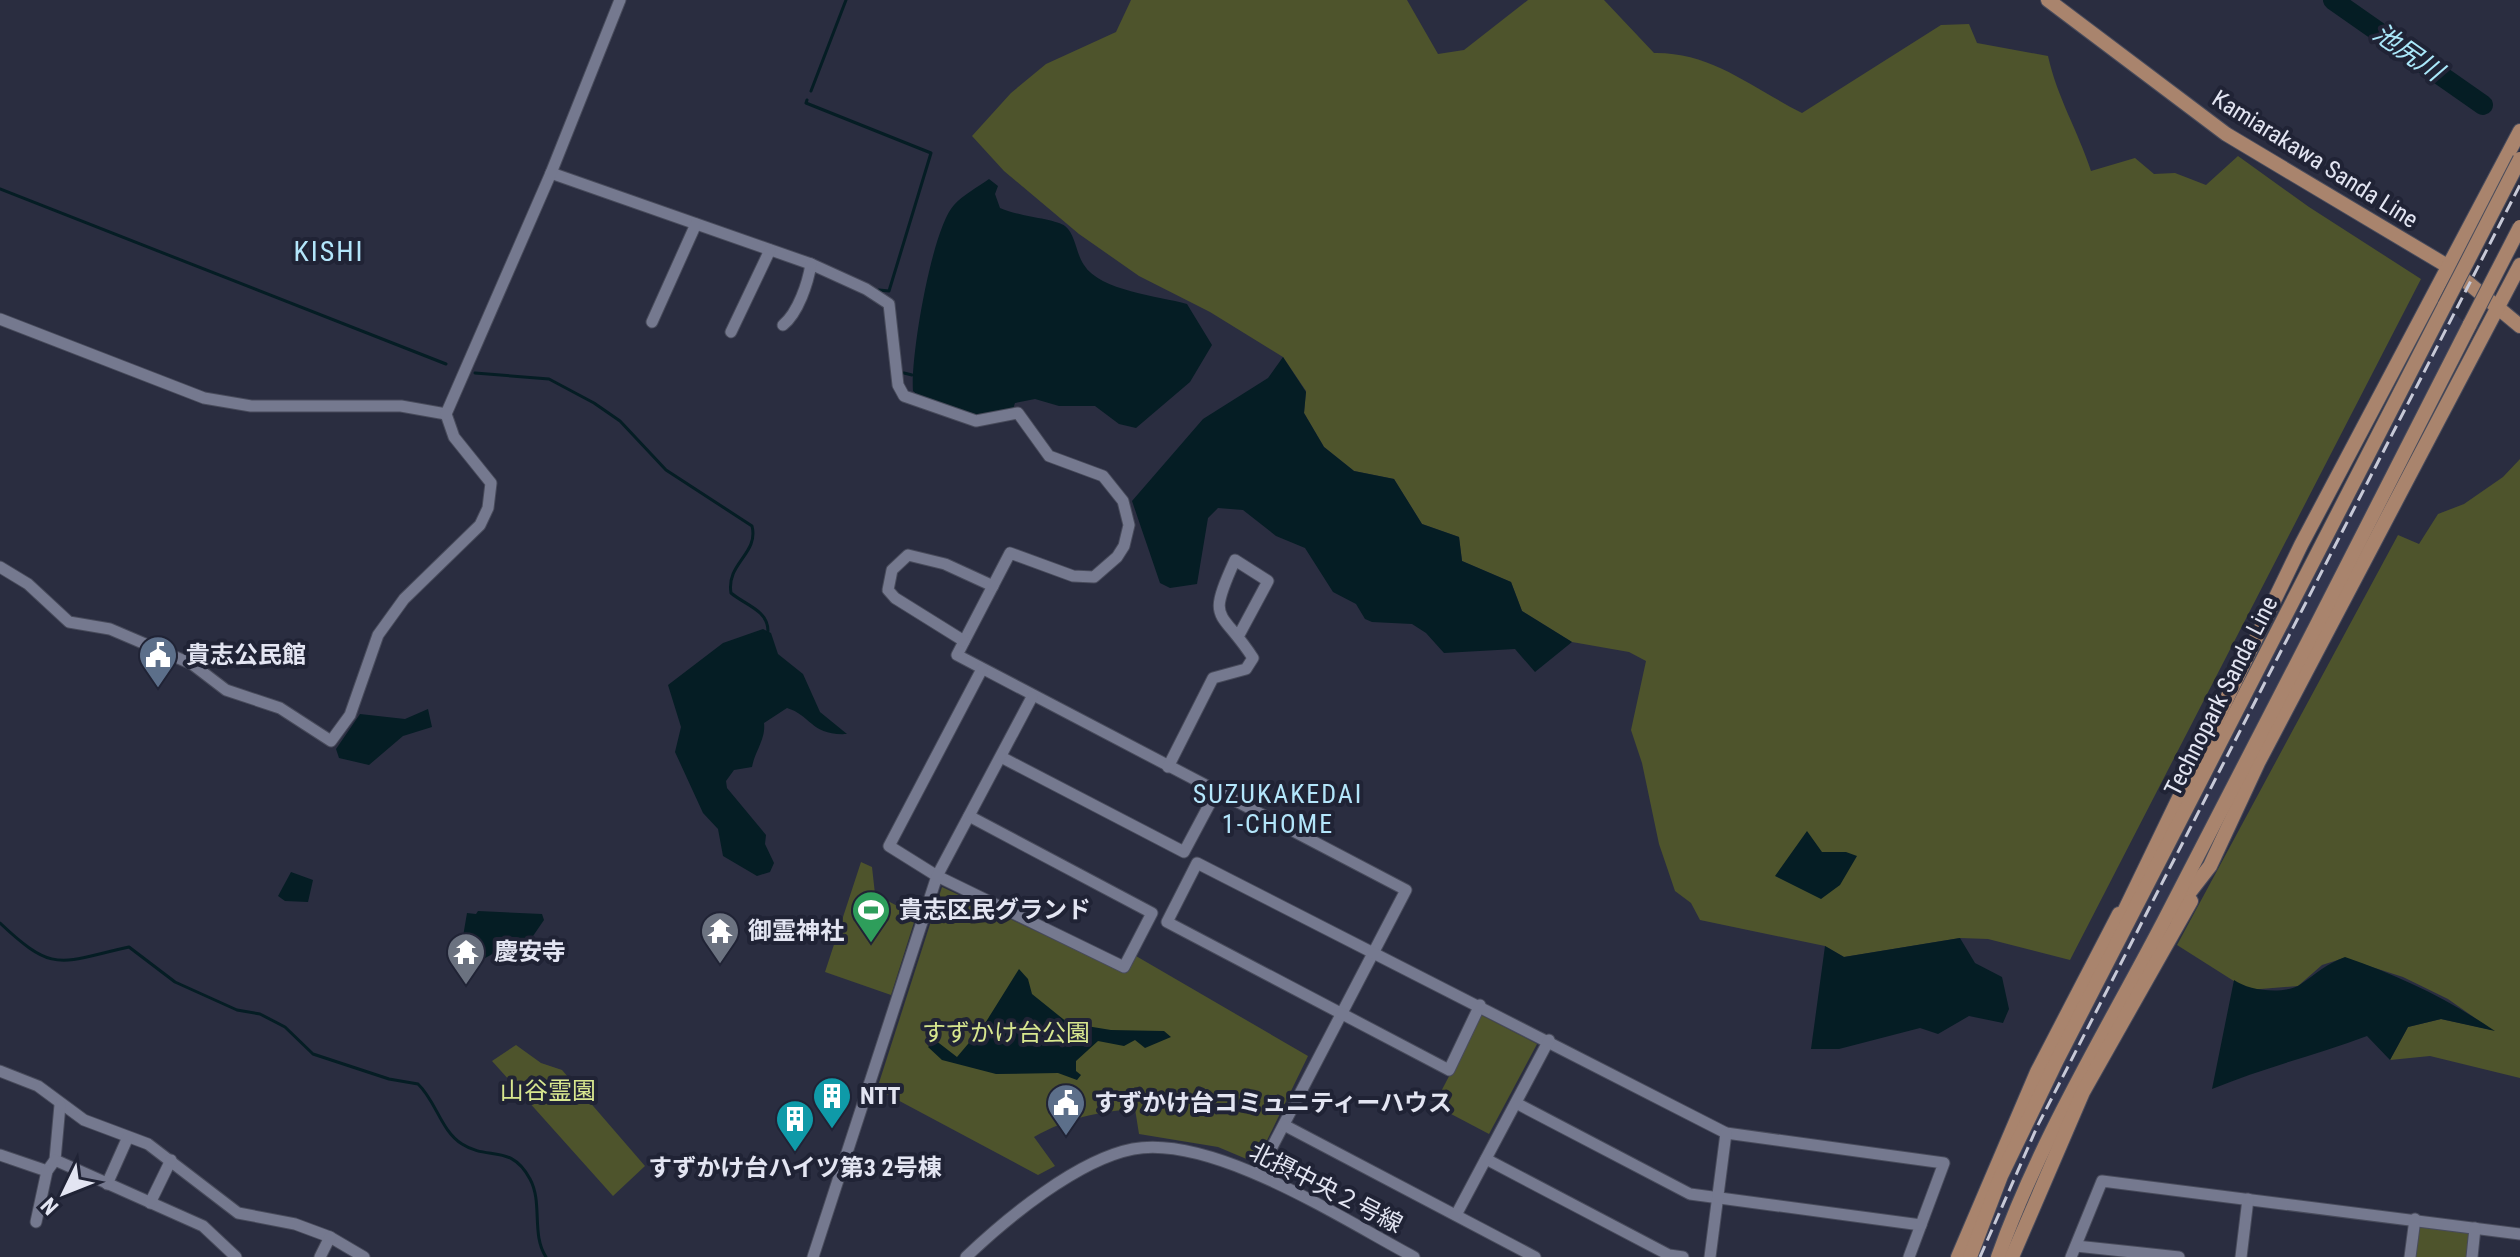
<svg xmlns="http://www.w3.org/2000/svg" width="2520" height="1257" viewBox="0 0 2520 1257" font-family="'Roboto Condensed','Noto Sans JP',sans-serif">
	<rect width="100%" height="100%" fill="#2a2d40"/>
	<polygon fill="#31354e" points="2451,310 2464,322 2056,1115 1993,1257 1976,1257 2012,1167 2081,1029"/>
	<g fill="#4e542c">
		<path d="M 1131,0 L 1407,0 L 1438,54 L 1464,50 L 1528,0 L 1604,0 L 1654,53 C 1712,52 1752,88 1802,113 L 1941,25 L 1969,24 L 1977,43 L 2048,56 C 2057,97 2078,131 2091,171 L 2135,158 L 2154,174 L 2175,173 L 2206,185 L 2238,156 L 2309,207 L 2421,279 L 2070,960 L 1988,939 L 1960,938 L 1844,957 L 1825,946 L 1700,920 L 1691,903 L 1675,891 L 1659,844 L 1642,763 L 1631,730 L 1646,661 L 1629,652 L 1572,642 L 1522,611 L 1511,582 L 1462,561 L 1459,537 L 1422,524 L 1394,479 L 1354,471 L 1324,447 L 1304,413 L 1306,391 L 1283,357 L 1210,312 L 1139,276 L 1079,234 L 1004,171 L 972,136 L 1011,93 L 1046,64 L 1116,32 Z"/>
		<polygon points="2520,459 2520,1078 2430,1056 2390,1060 2408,1027 2441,1019 2492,1030 2448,999 2403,977 2344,958 2322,965 2298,986 2248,990 2177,945 2398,535 2419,544 2438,514 2464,504 2503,477"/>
		<polygon points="861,862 872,867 875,894 916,916 891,995 825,972"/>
		<path d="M 942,887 L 1125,973 L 1136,956 L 1308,1056 L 1256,1163 L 1218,1147 L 1139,1134 L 1135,1109 C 1096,1112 1068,1118 1034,1137 L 1055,1166 L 1038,1175 L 877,1089 Z"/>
		<polygon points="1481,1015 1537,1044 1489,1134 1434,1105"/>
		<polygon points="516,1045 541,1063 562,1070 645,1166 613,1196 492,1061"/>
		<polygon points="2415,1224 2471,1231 2467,1257 2411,1257"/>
	</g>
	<g fill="#051d24">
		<path d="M 989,179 L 998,186 L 995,194 L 1000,208 C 1016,216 1057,219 1065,226 C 1076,235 1076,254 1084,265 C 1100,291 1159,296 1187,304 L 1212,345 L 1190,382 L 1136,428 L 1119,424 L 1095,406 L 1059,406 L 1035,399 L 1015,403 L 1012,412 L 978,417 L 920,397 L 913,391 C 910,358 932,228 954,205 C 963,195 978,187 989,179 Z"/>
		<polygon points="1283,357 1306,392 1304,413 1324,447 1354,471 1394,479 1422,524 1459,537 1462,561 1511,582 1522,611 1572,642 1535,672 1515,649 1444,653 1426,633 1412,624 1372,622 1365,619 1356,604 1333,592 1305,548 1276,536 1243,510 1218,508 1208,518 1197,584 1170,588 1160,583 1132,501 1203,419 1268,378"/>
		<path d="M 763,629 L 771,633 L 778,654 L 803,674 L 820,712 L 847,734 C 811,736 811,715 787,708 L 764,723 C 766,739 755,751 752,767 L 734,770 L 726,781 L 727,788 L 766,835 L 765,844 L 774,863 L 770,872 L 757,876 L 723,856 L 718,829 L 703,813 L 675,752 L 681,727 L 668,685 L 723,643 Z"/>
		<polygon points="428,709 432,727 403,736 369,765 339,758 336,749 360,714 405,719"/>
		<polygon points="1807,831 1822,852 1846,852 1857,856 1840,885 1821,899 1775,876"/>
		<polygon points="291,872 313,880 308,902 285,901 278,896"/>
		<path d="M 478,911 L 542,914 L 544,920 L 533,936 C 523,937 479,960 470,968 L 458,966 L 467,913 L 476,914 Z"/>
		<polygon points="1960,938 1975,963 2002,977 2009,1009 2003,1023 1969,1016 1938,1034 1920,1028 1839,1049 1811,1049 1825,946 1844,957"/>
		<path d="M 2345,957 C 2400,976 2446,998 2495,1031 L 2441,1019 L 2408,1027 L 2390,1060 L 2367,1036 C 2316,1055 2263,1068 2212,1089 L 2234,980 C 2249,991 2285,995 2301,984 C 2317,973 2326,964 2345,957 Z"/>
		<polygon points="1019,969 1028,979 1032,994 1068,1023 1111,1030 1164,1031 1171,1037 1145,1048 1135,1040 1124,1046 1098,1041 1076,1061 1076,1071 1081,1075 1077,1080 1058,1073 996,1074 942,1060 928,1047 935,1040 957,1057 984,1025"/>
	</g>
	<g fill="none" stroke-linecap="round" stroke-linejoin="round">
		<g stroke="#051d24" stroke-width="3">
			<polyline points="811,91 846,0"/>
			<polyline points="807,100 806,103 931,153 889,291 879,290"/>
			<polyline points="0,189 446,364"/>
			<path d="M 475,373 L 549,379 L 594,403 L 620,421 L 666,470 L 752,526 C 759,554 726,563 731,593 C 745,605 768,610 768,631"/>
			<polyline points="904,373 912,375"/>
			<path d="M 0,923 C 55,975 60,962 129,947 L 175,982 L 237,1010 L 260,1014 L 285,1027 L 313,1054 L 389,1079 L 418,1084 C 436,1101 441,1131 462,1144 C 488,1161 511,1143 530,1179 C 543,1203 531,1234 546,1257"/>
		</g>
		<polyline stroke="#051d24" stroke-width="20" points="2333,0 2483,105"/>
		<defs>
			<g id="minor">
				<polyline points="551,173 811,264 866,289 889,304 898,385 904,396 976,421 1018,413 1049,456 1103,476 1123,501 1129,525 1124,546 1117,557 1094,577 1073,576 1010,553 957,655 1406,890 1258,1174"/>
				<polyline points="0,319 204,398 251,406 401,406 446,414"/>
				<polyline points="652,322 696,224"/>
				<path d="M 783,325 C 798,313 808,283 811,264"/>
				<polyline points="731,332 770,250"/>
				<polyline points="0,567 28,584 69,622 110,629 192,664 226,690 280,708 331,741 350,715 378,635 404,599 480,525 488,508 491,483 454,437 446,414 551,173 620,0"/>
				<polyline points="964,641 895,598 888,590 892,570 908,555 945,564 993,586"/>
				<polyline points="1001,757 1184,852 1216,792"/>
				<path d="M 1168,767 L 1213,678 L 1246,669 L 1253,658 C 1220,607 1206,624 1235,560 L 1268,581 L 1239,635"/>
				<polyline points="969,816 1152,913 1124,967 937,876 889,846 982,669"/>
				<polyline points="1480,1005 1449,1070 1167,922 1197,863 1726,1133 1944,1163 1909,1257"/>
				<polyline points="0,1071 38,1086 84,1120 148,1144 238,1213 295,1224 330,1237 364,1257"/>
				<polyline points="1516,1103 1690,1194 1921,1225"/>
				<polyline points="60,1105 55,1160 203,1226 236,1257"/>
				<polyline points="1284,1125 1535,1257"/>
				<polyline points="0,1155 47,1171 55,1160"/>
				<polyline points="1486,1159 1669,1255 1683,1257"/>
				<polyline points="107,1184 128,1137"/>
				<polyline points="150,1203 171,1160"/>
				<polyline points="1456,1215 1549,1040"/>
				<polyline points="36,1222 47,1171"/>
				<polyline points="2076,1246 2179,1257"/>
				<polyline points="320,1257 330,1237"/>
				<polyline points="813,1257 937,876 1032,697"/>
				<path d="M 966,1257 C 1007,1218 1077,1160 1133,1149 C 1213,1134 1344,1220 1414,1257"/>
				<polyline points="1710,1257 1726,1133"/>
				<polyline points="2071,1257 2102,1181 2520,1234"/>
				<polyline points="2241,1257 2248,1199"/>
				<polyline points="2410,1257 2415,1219"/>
				<polyline points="2472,1257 2475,1228"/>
			</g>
			<g id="major">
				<polyline points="2048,0 2226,134 2449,267 2520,326"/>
				<polyline points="2172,915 2210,866 2258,763 2520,265"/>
				<polyline points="2119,922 2301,545 2520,131"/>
				<polyline points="1958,1257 2037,1072 2119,914"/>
				<polyline points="1970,1257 2001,1176 2057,1060 2445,305"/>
				<path d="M 1998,1257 C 2040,1139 2106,1032 2164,921 C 2267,723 2369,523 2470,324"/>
				<polyline points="2012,1257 2083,1092 2191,901"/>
			</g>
		</defs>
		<use href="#minor" stroke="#484b5b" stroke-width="13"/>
		<use href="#major" stroke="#484b5b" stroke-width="16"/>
		<use href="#minor" stroke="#75798f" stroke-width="11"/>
		<use href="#major" stroke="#a9846d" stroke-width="14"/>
		<polyline stroke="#c7c9d7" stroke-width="3" stroke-dasharray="12 6" stroke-linecap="butt" points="1980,1257 2037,1127 2520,185"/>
		<defs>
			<g id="major-bridge">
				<polyline points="2445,305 2520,159"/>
				<polyline points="2470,324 2520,227"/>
			</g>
		</defs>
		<use href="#major-bridge" stroke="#484b5b" stroke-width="16" stroke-linecap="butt"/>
		<use href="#major-bridge" stroke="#a9846d" stroke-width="14"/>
	</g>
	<defs>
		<symbol id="civic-pin" viewBox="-11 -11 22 30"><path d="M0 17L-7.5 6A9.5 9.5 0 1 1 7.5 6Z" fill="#5c6f8a" stroke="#202335"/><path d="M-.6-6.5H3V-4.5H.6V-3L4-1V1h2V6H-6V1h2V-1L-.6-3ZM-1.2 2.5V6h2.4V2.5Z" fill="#fff"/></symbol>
		<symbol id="stadium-pin" viewBox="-11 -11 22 30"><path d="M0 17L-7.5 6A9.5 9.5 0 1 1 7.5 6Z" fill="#2e9e5b" stroke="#202335"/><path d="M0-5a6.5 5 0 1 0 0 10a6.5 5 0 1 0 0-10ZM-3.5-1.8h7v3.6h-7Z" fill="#fff"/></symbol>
		<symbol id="temple-pin" viewBox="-11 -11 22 30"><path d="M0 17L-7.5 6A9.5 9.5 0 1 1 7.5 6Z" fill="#6b7280" stroke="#202335"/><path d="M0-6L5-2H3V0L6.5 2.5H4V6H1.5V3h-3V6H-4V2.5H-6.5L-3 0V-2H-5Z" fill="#fff"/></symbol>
		<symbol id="building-pin" viewBox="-11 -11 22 30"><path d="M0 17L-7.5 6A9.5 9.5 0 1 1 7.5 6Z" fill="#0f9aa8" stroke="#202335"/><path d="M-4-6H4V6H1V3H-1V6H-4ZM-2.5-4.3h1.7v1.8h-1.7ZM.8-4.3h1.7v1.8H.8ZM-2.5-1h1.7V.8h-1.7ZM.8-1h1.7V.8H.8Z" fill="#fff"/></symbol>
	</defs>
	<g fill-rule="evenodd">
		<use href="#civic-pin" x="136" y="633" width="44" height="60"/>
		<use href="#stadium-pin" x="849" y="888" width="44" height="60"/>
		<use href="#temple-pin" x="698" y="909" width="44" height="60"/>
		<use href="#temple-pin" x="444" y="930" width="44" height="60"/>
		<use href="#building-pin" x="810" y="1074" width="44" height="60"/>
		<use href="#civic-pin" x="1044" y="1081" width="44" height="60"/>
		<use href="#building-pin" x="773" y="1097" width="44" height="60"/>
	</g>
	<g text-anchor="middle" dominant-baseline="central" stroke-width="8" stroke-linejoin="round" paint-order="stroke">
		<g font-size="24" fill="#e3e5f2" stroke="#202335">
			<text transform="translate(2315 159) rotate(32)">Kamiarakawa Sanda Line</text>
			<text transform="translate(2221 696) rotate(-63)">Technopark Sanda Line</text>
			<text transform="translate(1326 1188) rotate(27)">北摂中央２号線</text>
		</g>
		<g font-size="24" font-weight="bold" fill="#e3e5f2" stroke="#202335" text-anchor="start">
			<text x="186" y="655">貴志公民館</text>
			<text x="899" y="910">貴志区民グランド</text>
			<text x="748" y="931">御霊神社</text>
			<text x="494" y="952">慶安寺</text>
			<text x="860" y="1096">NTT</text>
			<text x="1094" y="1103">すずかけ台コミュニティーハウス</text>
			<text x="795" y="1168" text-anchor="middle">すずかけ台ハイツ第3 2号棟</text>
		</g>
		<g font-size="24" fill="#d8e78f" stroke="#202335">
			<text x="1006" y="1033">すずかけ台公園</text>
			<text x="548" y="1091">山谷霊園</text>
		</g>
		<g font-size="26" font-style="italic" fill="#aae8fa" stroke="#202335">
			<text transform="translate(2408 52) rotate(35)">池尻川</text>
		</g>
		<g font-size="26" letter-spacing="2" fill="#b3e6fb" stroke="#202335">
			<text x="1278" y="794">SUZUKAKEDAI<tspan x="1278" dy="30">1-CHOME</tspan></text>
		</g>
		<g font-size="28" letter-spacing="2" fill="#b3e6fb" stroke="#202335">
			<text x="329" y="251">KISHI</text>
		</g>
	</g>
	<g transform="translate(64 1193) rotate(227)" stroke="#202335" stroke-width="6" paint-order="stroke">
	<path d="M0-6L14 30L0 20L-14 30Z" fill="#e3e5f2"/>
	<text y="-12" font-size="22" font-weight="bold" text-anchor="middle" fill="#e3e5f2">N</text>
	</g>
</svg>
